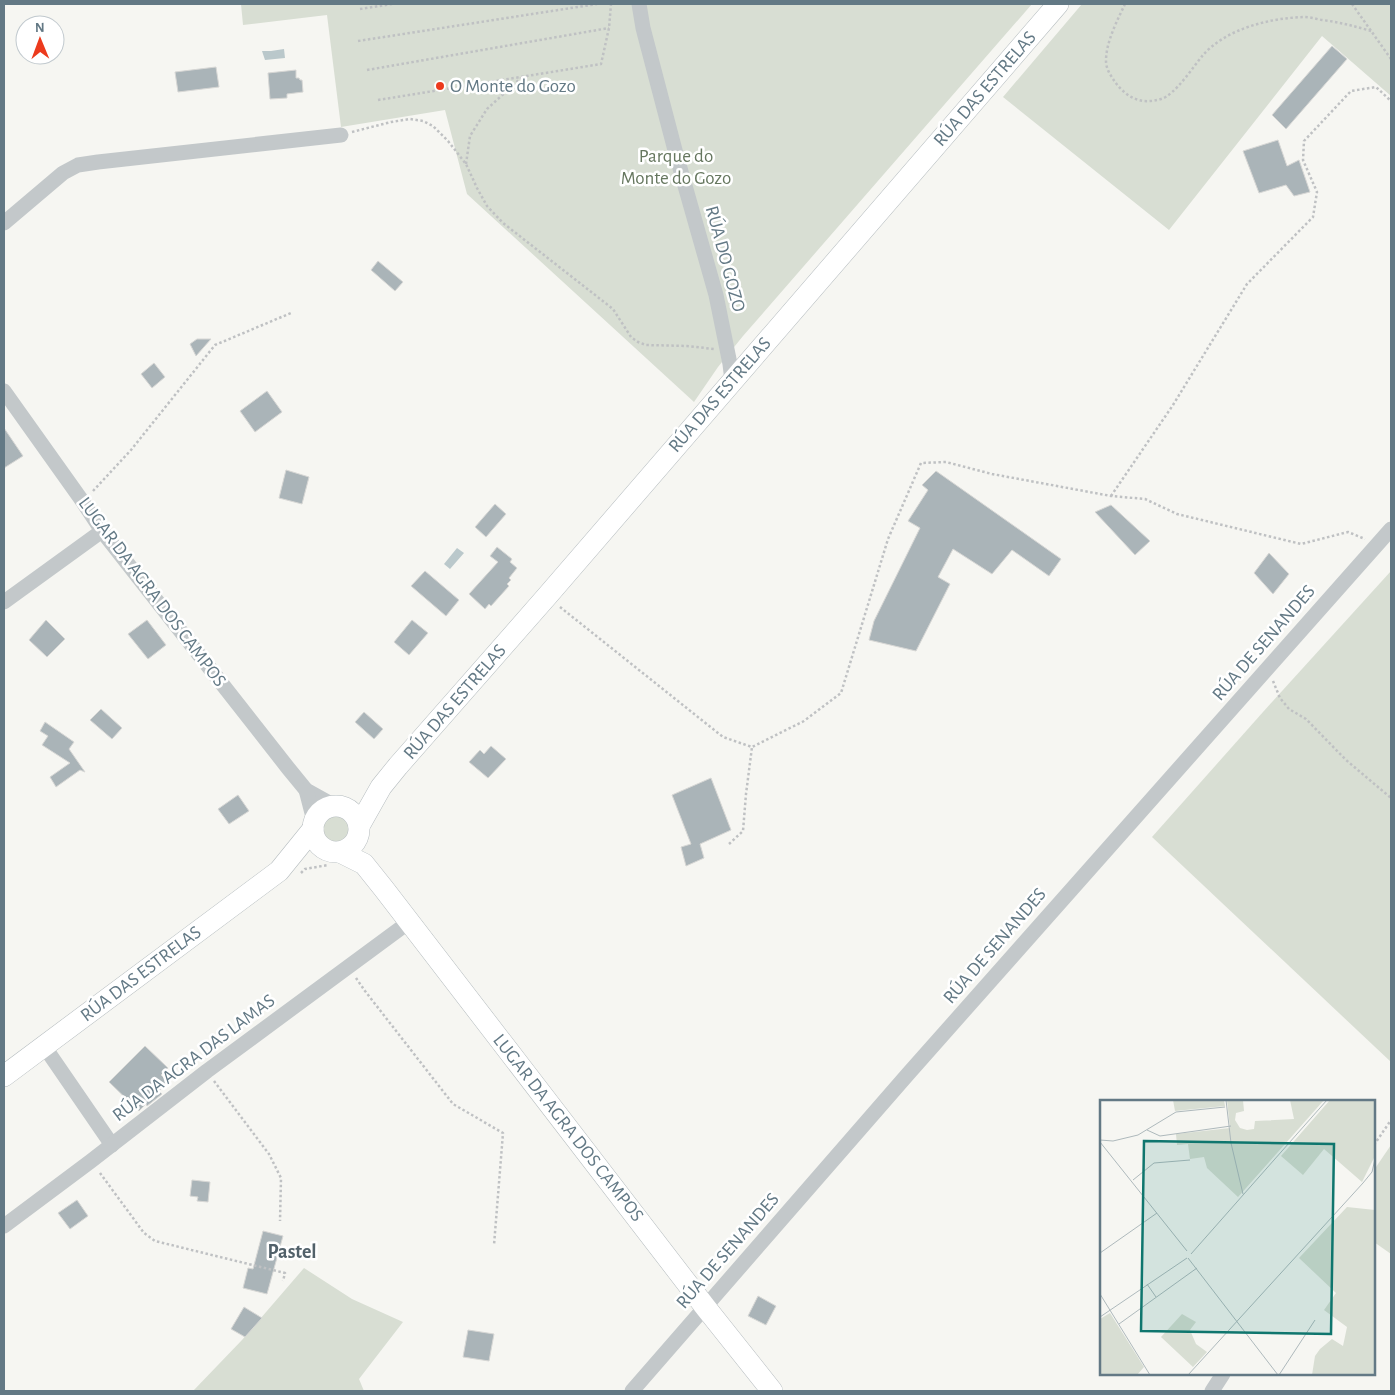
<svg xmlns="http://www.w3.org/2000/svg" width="1395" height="1395" viewBox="0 0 1395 1395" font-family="'Alegreya Sans',sans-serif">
	<rect width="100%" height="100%" fill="#f6f6f2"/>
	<g fill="#d8ded3">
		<polygon points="241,4 1032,4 743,336 718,367 694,402 467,194 445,110 341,127 327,15 243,25"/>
		<polygon points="1082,4 1391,4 1391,96 1322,36 1169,230 1003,97"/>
		<polygon points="1391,571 1391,1062 1152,837 1263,712"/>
		<circle cx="336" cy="826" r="16"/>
		<polygon points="1391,1145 1391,1254 1374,1242 1374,1170"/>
		<polygon points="304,1268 352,1299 403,1322 359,1379 364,1391 193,1391 242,1340"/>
	</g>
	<g fill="#bac8cb">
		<polygon points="284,49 285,58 265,60 262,51 271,51"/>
		<polygon points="457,548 464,553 450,569 444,564"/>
	</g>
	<g fill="#aab4b8" stroke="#d7d7d5">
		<polygon points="1332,46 1347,59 1286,129 1272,115"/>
		<polygon points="216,67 219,87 178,92 175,72"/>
		<polygon points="296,70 296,78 299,78 300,80 302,80 303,92 287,94 287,98 270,99 268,73"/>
		<polygon points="1278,140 1287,166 1299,160 1310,192 1294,196 1286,185 1259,193 1243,151"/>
		<polygon points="378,261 403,282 395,291 371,270"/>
		<polygon points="197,339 211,339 196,356 190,344"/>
		<polygon points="154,363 165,377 152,388 141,374"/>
		<polygon points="267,391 282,412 255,432 240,411"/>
		<polygon points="4,428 23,456 4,468"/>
		<polygon points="286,470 309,477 302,504 279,498"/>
		<polygon points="936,471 1061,559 1049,576 1012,550 992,574 953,549 938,577 950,584 916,651 869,640 874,621 920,528 908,521 928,490 922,485"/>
		<polygon points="495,504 506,514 486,537 475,527"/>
		<polygon points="1111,505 1150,541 1135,555 1095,512"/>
		<polygon points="497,547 512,559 510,562 517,568 509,578 511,580 507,584 509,586 491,606 489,604 485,609 469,594 498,562 490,556"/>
		<polygon points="1269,553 1289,574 1273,594 1254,573"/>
		<polygon points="425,571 459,600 446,616 411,586"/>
		<polygon points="46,620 65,639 47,657 29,640"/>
		<polygon points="147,620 166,645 148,659 128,634"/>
		<polygon points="412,620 428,633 409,655 394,642"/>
		<polygon points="101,709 122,728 112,739 90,720"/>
		<polygon points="364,712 383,729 374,739 355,722"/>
		<polygon points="45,722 74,742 69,749 85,772 80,770 56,787 50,777 70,763 42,745 48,736 40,731"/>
		<polygon points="491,746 506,759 488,778 469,762 480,750 484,754"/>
		<polygon points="711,778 731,830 700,844 704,858 686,866 681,847 691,844 672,795"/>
		<polygon points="238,795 249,811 229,824 218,809"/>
		<polygon points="145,1046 168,1068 161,1075 168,1082 159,1091 162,1094 147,1106 146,1104 139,1111 109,1082"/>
		<polygon points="192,1180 210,1182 208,1202 197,1201 198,1197 190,1196"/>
		<polygon points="77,1200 88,1216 70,1229 58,1213"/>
		<polygon points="263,1231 283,1236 267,1294 243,1288 248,1268 253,1269"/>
		<polygon points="758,1296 776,1306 766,1325 748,1316"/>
		<polygon points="244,1307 262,1318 245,1337 231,1329"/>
		<polygon points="468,1330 494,1334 489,1361 463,1357"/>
	</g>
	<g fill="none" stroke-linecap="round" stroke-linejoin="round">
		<defs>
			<g id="secondary">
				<circle cx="336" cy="829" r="23"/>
				<polyline points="359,826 381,787 398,766 548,595 1058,4"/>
				<polyline points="340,852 364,864 384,889 706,1308 772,1391"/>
				<polyline points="4,1076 279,871 313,829"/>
			</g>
		</defs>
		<use href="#secondary" stroke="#b5bcbf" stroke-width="22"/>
		<g stroke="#bfc1c3" stroke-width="2.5" stroke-dasharray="2.5 2.5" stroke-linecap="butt">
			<path d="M 1125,4 C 1117,21 1106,42 1106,61 C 1106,69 1111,76 1115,82 C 1127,98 1141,105 1161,99 C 1175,95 1193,67 1203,55 C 1226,29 1269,18 1304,17 C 1310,17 1316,19 1322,20 C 1339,22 1354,26 1371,31"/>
			<polyline points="1352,4 1391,59"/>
			<polyline points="360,9 392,4"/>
			<polyline points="358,41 597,4"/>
			<polyline points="367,70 609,28"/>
			<polyline points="378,100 601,64 609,28 611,4"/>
			<polyline points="352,132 391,122 410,119 423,121 433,126 448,141 466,164 477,188 487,206 503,223 613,309 631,337 638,342 646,345 687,346 714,349"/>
			<polyline points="466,164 470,136 487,109 521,78"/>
			<polyline points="93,491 131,450 215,345 291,313"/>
			<polyline points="1111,496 1173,405 1247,284 1313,217 1317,192 1303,160 1304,141 1351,91 1376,87 1391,101"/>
			<polyline points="560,607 723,737 752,747 804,721 841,693 888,539 921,463 946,462 992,474 1111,496 1145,499 1177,514 1301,544 1348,532 1365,539"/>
			<polyline points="1273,681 1280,698 1289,709 1306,719 1346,760 1391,798"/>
			<polyline points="729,844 743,831 746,794 752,747"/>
			<polyline points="301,873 305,869 328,865"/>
			<polyline points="356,978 365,991 453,1104 503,1133 494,1245"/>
			<polyline points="214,1081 269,1154 281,1178 280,1221"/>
			<polyline points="1374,1145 1391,1120"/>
			<polyline points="100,1173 144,1233 155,1241 285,1273 283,1281"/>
		</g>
		<g stroke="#c3c8ca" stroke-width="15">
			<polyline points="639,4 643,28 676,154 716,295 730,364 732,381"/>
			<polyline points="4,223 63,173 78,165 98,162 341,135"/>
			<polyline points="4,391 83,502 102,531 288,768 306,790 333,805"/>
			<polyline points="4,602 102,531"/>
			<polyline points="306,790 314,821"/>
			<polyline points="44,1046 112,1145"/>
			<polyline points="4,1226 91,1161 207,1071 409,922"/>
			<polyline points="632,1391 908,1074 1391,529"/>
			<polyline points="1212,1391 1223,1374"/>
		</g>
		<use href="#secondary" stroke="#fff" stroke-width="21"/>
	</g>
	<circle fill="#ec3a1d" stroke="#fff" stroke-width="2" cx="440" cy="86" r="5"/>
	<g text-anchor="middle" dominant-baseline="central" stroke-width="5" stroke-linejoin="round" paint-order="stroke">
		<g font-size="19" fill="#637985" stroke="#fff" text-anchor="start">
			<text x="450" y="86">O Monte do Gozo</text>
		</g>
		<g font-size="19" fill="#637985" stroke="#fff">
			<text transform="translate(985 89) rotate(-49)">RÚA DAS ESTRELAS</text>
			<text transform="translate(725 259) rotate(75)">RÚA DO GOZO</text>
			<text transform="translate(720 395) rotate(-49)">RÚA DAS ESTRELAS</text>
			<text transform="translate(152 592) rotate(53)">LUGAR DA AGRA DOS CAMPOS</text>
			<text transform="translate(1264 643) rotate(-49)">RÚA DE SENANDES</text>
			<text transform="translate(455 702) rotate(-49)">RÚA DAS ESTRELAS</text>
			<text transform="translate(995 946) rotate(-49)">RÚA DE SENANDES</text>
			<text transform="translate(141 974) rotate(-37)">RÚA DAS ESTRELAS</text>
			<text transform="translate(194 1058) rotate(-37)">RÚA DA AGRA DAS LAMAS</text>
			<text transform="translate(568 1128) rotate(52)">LUGAR DA AGRA DOS CAMPOS</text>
			<text transform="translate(728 1251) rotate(-49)">RÚA DE SENANDES</text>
		</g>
		<g font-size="19" fill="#66775f" stroke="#fff">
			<text x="676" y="156">Parque do<tspan x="676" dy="22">Monte do Gozo</tspan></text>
		</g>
		<g font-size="20" font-weight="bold" fill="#52616a" stroke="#fff">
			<text x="292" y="1252">Pastel</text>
		</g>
	</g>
	<g transform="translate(1100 1100)">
		<rect width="275" height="275" fill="#f6f6f2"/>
		<path d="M 73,0 L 124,0 L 125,6 L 75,11 ZM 127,0 L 143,0 L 144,11 L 136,13 L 135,20 L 140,28 L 147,30 L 154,29 L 155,21 L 194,19 L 190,0 L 224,0 L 138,97 L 107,68 L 104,57 L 90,59 L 88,44 L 77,45 L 76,34 L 130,28 ZM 230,0 L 275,0 L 275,56 L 262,82 L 224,49 L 203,75 L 181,56 ZM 247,107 L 275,110 L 275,275 L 212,275 L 215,256 L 220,249 L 232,239 L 243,246 L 247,227 L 224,210 L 236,193 L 199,158 ZM 10,213 L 44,267 L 37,275 L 0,275 L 0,219 ZM 82,214 L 96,222 L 90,230 L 96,244 L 107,252 L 93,267 L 61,237 Z" fill="#d8ded3"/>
		<path fill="none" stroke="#aeb9bc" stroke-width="1" d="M 126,0 L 131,43 L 143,94M 47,30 L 60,36 L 131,26M 0,40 L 13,41 L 38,35 L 76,12 L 125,7M 0,42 L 87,151M 33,80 L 54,63 L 90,60M 0,153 L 57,113M 91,154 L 227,0M 88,158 L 178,275M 47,184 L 56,197M 0,194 L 50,275M 0,217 L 87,158M 19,224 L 97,168M 88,275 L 263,83 L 272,72 L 275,59M 179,275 L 215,220"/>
		<path fill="#0f766e" fill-opacity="0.15" stroke="#0f766e" stroke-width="2.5" d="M 44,41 L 234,44 L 231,234 L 41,231 Z"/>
		<rect width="275" height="275" fill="none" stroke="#637985" stroke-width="2.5"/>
	</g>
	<rect width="1395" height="1395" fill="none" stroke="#637985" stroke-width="10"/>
	<g transform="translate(40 40) rotate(359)"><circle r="24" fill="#ffffff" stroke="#c1c9ce"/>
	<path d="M0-4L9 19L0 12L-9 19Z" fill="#ec3a1d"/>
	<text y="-8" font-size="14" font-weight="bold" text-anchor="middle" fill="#637985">N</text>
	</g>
</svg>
